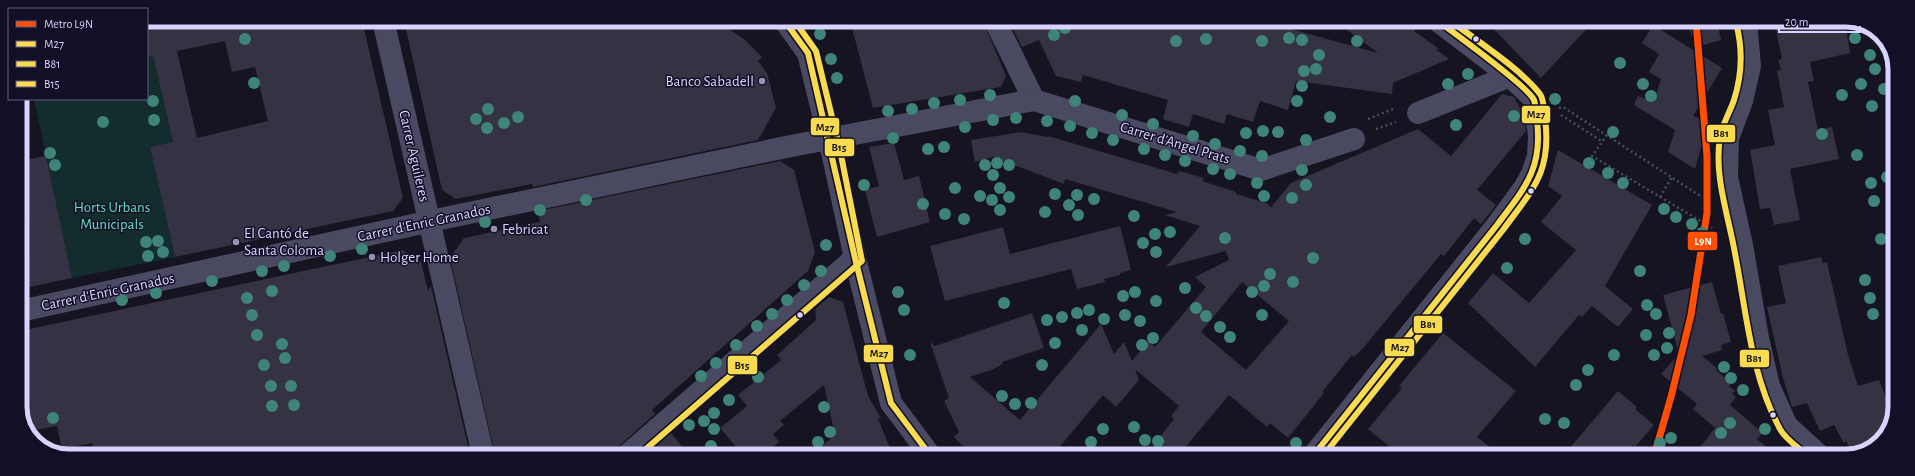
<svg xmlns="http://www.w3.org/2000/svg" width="1915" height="476" viewBox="0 0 1915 476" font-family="'Alegreya Sans',sans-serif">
	<rect width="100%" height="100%" fill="#161421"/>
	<polygon fill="#132c2d" points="153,56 173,142 150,147 175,257 72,278 34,99 147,99 147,57"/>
	<g fill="#343243" fill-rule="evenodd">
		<path d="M 147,20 L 362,20 L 403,198 L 393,211 L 175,257 L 150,147 L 173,142 L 153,56 L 147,57 ZM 225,41 L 232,72 L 255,67 L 268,121 L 197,138 L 177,51 Z"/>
		<polygon points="404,20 715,20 744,39 762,57 758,61 767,73 776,108 758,140 533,187 532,184 456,199 442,190"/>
		<polygon points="850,20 983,21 1006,76 1001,87 873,108"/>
		<polygon points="1009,21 1262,21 1378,53 1335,21 1422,21 1414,31 1438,48 1437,50 1449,59 1393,83 1392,94 1296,81 1288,110 1260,101 1253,122 1227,114 1224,124 1193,114 1189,127 1163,119 1168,100 1083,75 1081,82 1056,76 1039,40 1022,47"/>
		<polygon points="1486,21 1594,21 1541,78"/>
		<polygon points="1686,21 1717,21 1721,40 1696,47"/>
		<polygon points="1774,21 1845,21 1850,53 1810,62 1814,81 1808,82 1818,130 1832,127 1839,159 1790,169 1800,220 1774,225 1770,208 1760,209 1750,150 1775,145 1768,110 1784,107 1777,71 1781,70 1778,60 1782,59"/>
		<polygon points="1653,25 1722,68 1693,116 1711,123 1702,148 1701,147 1695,169 1668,152 1675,130 1634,105 1638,96 1654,102 1661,79 1649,72 1659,54 1642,43"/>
		<path d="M 1502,94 L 1514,97 L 1523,114 L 1526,131 L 1477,190 L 1496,205 L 1481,224 L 1474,218 L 1444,256 L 1441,254 L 1364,347 L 1354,357 L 1352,355 L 1322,392 L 1324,393 L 1288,438 L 1270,423 L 1267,427 L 1229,395 L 1178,456 L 1145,456 L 1174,419 L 1171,416 L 1179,406 L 1135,369 L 1139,380 L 1116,407 L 1103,395 L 1052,456 L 973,456 L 954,437 L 959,432 L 944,401 L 949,398 L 930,342 L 935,346 L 1032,313 L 1044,348 L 1002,362 L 1003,364 L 991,370 L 970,377 L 1020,420 L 1101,324 L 1114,354 L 1124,342 L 1132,361 L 1148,341 L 1155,347 L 1206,287 L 1195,277 L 1229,260 L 1226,251 L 1166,267 L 1200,226 L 1165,215 L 1177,212 L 1065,179 L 1064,184 L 993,157 L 975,162 L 971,140 L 1021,132 L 1048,137 L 1048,136 L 1177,174 L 1179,171 L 1204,178 L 1202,181 L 1236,192 L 1236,194 L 1266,203 L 1271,207 L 1291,183 L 1418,129 L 1451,156 ZM 1242,282 L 1289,321 L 1246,370 L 1201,332 Z"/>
		<polygon points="894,143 904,180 919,176 930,222 877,237 865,190 879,186 869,147"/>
		<polygon points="1558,150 1652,205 1605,286 1633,309 1618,327 1592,306 1582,317 1579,315 1535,367 1468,303 1493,273 1529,303 1576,250 1541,222 1562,196 1548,186"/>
		<polygon points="46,156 72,278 20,289 20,161"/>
		<polygon points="780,161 794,170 815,252 808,271 652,410 655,414 619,446 615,455 495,455 450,258 464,238 540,222 538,211"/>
		<polygon points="1120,226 1131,270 1120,273 1120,275 1104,279 1105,282 1077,289 1071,269 945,301 930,246 1003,227 1010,254"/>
		<polygon points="403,250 421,262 428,291 431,286 470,455 95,455 92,443 62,449 57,426 29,431 20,413 20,331"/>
		<polygon points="1821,257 1823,263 1827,262 1848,355 1858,386 1879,380 1888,402 1894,407 1894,417 1876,446 1862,450 1860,446 1851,450 1846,441 1844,443 1834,425 1820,431 1807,403 1792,407 1783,378 1767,307 1786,303 1778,266"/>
		<polygon points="1712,282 1721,314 1723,313 1731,342 1721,345 1722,350 1702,356 1717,368 1716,370 1731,383 1729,386 1735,391 1732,394 1736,397 1730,405 1763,433 1757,439 1777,456 1693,456 1715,428 1693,409 1697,404 1661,374 1679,354 1663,295"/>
		<polygon points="829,297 843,302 868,396 881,418 878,419 893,455 811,455 835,435 824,385 780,421 784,425 773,434 779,442 763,455 743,455 720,428 747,406 738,395 781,360 777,355 816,320 815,309"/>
		<polygon points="1443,333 1516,391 1477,437 1501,456 1401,456 1368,429 1402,388 1399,386"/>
		<polygon points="1618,391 1637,407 1635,409 1654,425 1635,447 1633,445 1624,456 1563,456"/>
		<polygon points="671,433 689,455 646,455"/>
	</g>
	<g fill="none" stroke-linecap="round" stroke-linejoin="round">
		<g stroke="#44505f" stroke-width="2.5" stroke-dasharray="2 3" stroke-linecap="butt">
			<polyline points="1559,108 1563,107 1705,199"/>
			<polyline points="1561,115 1603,142"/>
			<polyline points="1368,119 1393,109"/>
			<polyline points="1376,129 1396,122"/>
			<polyline points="1607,135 1592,156 1712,228"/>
			<polyline points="1660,197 1672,177"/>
		</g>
		<g stroke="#4a4962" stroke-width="22">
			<polyline points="383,20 483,455"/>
			<polyline points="784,20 808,53 832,152 855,258 891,403 930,455"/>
			<polyline points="995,21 1034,100"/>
			<polyline points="1744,21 1747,32 1750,66 1742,101 1728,138 1727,177 1742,245 1758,338 1769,386 1787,426 1820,456"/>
			<polyline points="1418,113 1510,76"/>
			<polyline points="20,311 445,218 791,146 1034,100 1261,170 1354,139"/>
			<polyline points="627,455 855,258"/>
			<polyline points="1313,456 1497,225 1524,188 1532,174 1538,156 1539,136 1534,99 1510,76 1438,21"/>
		</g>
		<defs>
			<g id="bus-1">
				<polyline points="784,20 808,53 855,258 891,403 930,455"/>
				<path d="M 1313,456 L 1497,225 C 1524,189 1543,169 1537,121 C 1536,115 1536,106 1534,100 C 1529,87 1454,33 1438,21"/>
			</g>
			<g id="bus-2">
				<path d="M 1736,23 C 1743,49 1742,75 1734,100 C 1730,112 1722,125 1720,137 C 1714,175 1727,211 1734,248 C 1746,308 1750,374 1780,429 C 1785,439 1799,448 1808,456"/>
				<path d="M 1323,456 L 1503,230 C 1533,189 1552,172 1545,118 C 1544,111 1544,99 1540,94 C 1521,69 1477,41 1451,21"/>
			</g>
			<polyline id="bus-3" points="639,455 862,261 840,150 816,51 794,20"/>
		</defs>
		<use href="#bus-1" stroke="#130f26" stroke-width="9"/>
		<use href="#bus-2" stroke="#130f26" stroke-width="9"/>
		<use href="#bus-3" stroke="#130f26" stroke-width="9"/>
		<use href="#bus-1" stroke="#f9db4f" stroke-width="6"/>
		<use href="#bus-2" stroke="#f9db4f" stroke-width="6"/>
		<use href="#bus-3" stroke="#f9db4f" stroke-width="6"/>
		<defs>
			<polyline id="metro-1" points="1654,456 1671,397 1691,315 1707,213 1707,156 1696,21"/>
		</defs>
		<use href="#metro-1" stroke="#130f26" stroke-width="10"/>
		<use href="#metro-1" stroke="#fe5000" stroke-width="7"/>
	</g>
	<g fill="#3e8478">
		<circle cx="1065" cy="28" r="6"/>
		<circle cx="820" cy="34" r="6"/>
		<circle cx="1054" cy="35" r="6"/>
		<circle cx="1289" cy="38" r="6"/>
		<circle cx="1855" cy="38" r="6"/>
		<circle cx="245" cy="39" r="6"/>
		<circle cx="1206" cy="39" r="6"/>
		<circle cx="1302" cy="40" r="6"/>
		<circle cx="1176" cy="41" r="6"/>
		<circle cx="1262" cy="41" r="6"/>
		<circle cx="1357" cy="41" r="6"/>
		<circle cx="1319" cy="55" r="6"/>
		<circle cx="1870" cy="55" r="6"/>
		<circle cx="831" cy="59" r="6"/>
		<circle cx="1620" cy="63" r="6"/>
		<circle cx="1316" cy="69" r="6"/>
		<circle cx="1875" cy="69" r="6"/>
		<circle cx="1304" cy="71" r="6"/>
		<circle cx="1468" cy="74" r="6"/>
		<circle cx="837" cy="78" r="6"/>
		<circle cx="254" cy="83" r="6"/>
		<circle cx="1448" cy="84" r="6"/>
		<circle cx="1643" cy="84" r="6"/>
		<circle cx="1861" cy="84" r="6"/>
		<circle cx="1302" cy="86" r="6"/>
		<circle cx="1884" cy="89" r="6"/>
		<circle cx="990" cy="95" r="6"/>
		<circle cx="1842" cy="95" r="6"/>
		<circle cx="1651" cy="96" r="6"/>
		<circle cx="1555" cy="99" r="6"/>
		<circle cx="960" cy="100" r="6"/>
		<circle cx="153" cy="101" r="6"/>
		<circle cx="1075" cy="101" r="6"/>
		<circle cx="1297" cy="101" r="6"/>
		<circle cx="934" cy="103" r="6"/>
		<circle cx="1872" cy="106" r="6"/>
		<circle cx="488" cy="109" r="6"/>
		<circle cx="912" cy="109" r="6"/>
		<circle cx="888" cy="111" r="6"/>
		<circle cx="1122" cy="115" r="6"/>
		<circle cx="1514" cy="116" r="6"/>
		<circle cx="518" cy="117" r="6"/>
		<circle cx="1330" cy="117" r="6"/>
		<circle cx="1016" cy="118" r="6"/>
		<circle cx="476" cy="119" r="6"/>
		<circle cx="154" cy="120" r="6"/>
		<circle cx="993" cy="120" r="6"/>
		<circle cx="1047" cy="121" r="6"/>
		<circle cx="103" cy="122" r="6"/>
		<circle cx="504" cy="123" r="6"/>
		<circle cx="1153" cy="124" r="6"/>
		<circle cx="1456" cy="125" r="6"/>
		<circle cx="1070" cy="126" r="6"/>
		<circle cx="965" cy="127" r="6"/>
		<circle cx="487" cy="128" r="6"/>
		<circle cx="1263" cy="131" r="6"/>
		<circle cx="1278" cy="132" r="6"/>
		<circle cx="1613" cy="132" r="6"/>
		<circle cx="1092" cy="133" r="6"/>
		<circle cx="1246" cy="133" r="6"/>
		<circle cx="1822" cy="134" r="6"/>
		<circle cx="1193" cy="136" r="6"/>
		<circle cx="893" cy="138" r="6"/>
		<circle cx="1113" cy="140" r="6"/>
		<circle cx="1306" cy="140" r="6"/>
		<circle cx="1215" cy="144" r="6"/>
		<circle cx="944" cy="147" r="6"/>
		<circle cx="928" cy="149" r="6"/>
		<circle cx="1144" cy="149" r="6"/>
		<circle cx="1240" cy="151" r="6"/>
		<circle cx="50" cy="153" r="6"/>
		<circle cx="1165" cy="155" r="6"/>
		<circle cx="1857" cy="155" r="6"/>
		<circle cx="1262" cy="156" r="6"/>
		<circle cx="1185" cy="161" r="6"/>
		<circle cx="997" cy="163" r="6"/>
		<circle cx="1589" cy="163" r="6"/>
		<circle cx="55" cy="165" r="6"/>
		<circle cx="985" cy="165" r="6"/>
		<circle cx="1009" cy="165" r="6"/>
		<circle cx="1213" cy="169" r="6"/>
		<circle cx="1302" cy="170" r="6"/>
		<circle cx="1608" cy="173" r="6"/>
		<circle cx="1230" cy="174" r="6"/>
		<circle cx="993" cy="175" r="6"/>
		<circle cx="1887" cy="177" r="6"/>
		<circle cx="1257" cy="183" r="6"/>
		<circle cx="1623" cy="183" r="6"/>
		<circle cx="1871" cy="183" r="6"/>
		<circle cx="864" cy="185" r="6"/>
		<circle cx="1306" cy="185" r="6"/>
		<circle cx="955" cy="188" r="6"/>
		<circle cx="1000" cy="188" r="6"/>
		<circle cx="1055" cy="194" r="6"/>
		<circle cx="1077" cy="195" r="6"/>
		<circle cx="980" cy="196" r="6"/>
		<circle cx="1264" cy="196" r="6"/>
		<circle cx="1009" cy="197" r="6"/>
		<circle cx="1292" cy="198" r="6"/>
		<circle cx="1094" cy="199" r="6"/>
		<circle cx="586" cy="200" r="6"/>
		<circle cx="992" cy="200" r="6"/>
		<circle cx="1874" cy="201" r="6"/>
		<circle cx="923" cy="204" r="6"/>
		<circle cx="1069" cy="205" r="6"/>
		<circle cx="1664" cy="209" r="6"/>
		<circle cx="540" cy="210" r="6"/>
		<circle cx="1000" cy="210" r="6"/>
		<circle cx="1045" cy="212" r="6"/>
		<circle cx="945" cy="214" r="6"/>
		<circle cx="1078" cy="215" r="6"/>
		<circle cx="1134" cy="216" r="6"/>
		<circle cx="1676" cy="217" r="6"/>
		<circle cx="964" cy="219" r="6"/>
		<circle cx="485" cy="222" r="6"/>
		<circle cx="1692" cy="224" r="6"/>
		<circle cx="1170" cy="232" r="6"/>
		<circle cx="1702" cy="233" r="6"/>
		<circle cx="1155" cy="234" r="6"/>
		<circle cx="1225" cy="238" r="6"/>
		<circle cx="1525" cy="239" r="6"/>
		<circle cx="1881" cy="239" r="6"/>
		<circle cx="158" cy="241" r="6"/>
		<circle cx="146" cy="242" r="6"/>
		<circle cx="1143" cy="243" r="6"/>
		<circle cx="826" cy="245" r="6"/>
		<circle cx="362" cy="249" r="6"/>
		<circle cx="163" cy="252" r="6"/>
		<circle cx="1156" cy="252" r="6"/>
		<circle cx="148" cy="256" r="6"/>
		<circle cx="330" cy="256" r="6"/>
		<circle cx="1313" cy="258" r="6"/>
		<circle cx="284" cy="266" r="6"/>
		<circle cx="1507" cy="268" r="6"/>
		<circle cx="262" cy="271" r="6"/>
		<circle cx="821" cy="271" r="6"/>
		<circle cx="1640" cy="271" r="6"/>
		<circle cx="1270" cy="274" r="6"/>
		<circle cx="1865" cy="280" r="6"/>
		<circle cx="212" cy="281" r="6"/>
		<circle cx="1293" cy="282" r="6"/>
		<circle cx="804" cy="285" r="6"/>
		<circle cx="1264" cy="286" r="6"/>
		<circle cx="1185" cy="288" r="6"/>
		<circle cx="272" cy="291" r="6"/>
		<circle cx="898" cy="292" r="6"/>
		<circle cx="1135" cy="292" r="6"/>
		<circle cx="1252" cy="292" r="6"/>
		<circle cx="156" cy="293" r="6"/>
		<circle cx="1123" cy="296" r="6"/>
		<circle cx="247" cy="298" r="6"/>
		<circle cx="1870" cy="298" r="6"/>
		<circle cx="122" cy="300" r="6"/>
		<circle cx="787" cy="300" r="6"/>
		<circle cx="1156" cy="301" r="6"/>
		<circle cx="1004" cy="303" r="6"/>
		<circle cx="1647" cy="305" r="6"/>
		<circle cx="1196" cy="308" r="6"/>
		<circle cx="904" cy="310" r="6"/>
		<circle cx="1089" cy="310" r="6"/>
		<circle cx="1077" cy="313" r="6"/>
		<circle cx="772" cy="314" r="6"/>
		<circle cx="1656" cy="314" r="6"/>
		<circle cx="1873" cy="314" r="6"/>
		<circle cx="252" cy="315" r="6"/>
		<circle cx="1125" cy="315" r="6"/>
		<circle cx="1262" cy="315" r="6"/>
		<circle cx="1206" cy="316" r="6"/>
		<circle cx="1062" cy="317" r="6"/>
		<circle cx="1104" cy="319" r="6"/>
		<circle cx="1047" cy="320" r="6"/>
		<circle cx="1140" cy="321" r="6"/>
		<circle cx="757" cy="326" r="6"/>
		<circle cx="1220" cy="327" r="6"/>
		<circle cx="1082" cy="330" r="6"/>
		<circle cx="1669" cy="333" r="6"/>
		<circle cx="257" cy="335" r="6"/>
		<circle cx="1646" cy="335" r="6"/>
		<circle cx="1230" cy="337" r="6"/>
		<circle cx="1153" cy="338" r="6"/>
		<circle cx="1055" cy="343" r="6"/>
		<circle cx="282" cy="344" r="6"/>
		<circle cx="736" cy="345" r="6"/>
		<circle cx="1142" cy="345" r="6"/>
		<circle cx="1667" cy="348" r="6"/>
		<circle cx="910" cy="355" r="6"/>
		<circle cx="1614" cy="355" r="6"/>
		<circle cx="1654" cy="355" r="6"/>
		<circle cx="285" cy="358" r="6"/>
		<circle cx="716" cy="363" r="6"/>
		<circle cx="264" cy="365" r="6"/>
		<circle cx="1042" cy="365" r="6"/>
		<circle cx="1724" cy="367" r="6"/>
		<circle cx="1588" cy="370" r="6"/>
		<circle cx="701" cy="376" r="6"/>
		<circle cx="758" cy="377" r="6"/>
		<circle cx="1731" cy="378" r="6"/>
		<circle cx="1576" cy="385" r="6"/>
		<circle cx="271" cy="386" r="6"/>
		<circle cx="291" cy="386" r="6"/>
		<circle cx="1743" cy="390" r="6"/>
		<circle cx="1002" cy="396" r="6"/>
		<circle cx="729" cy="400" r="6"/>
		<circle cx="1031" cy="403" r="6"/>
		<circle cx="1015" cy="404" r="6"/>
		<circle cx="294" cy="405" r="6"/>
		<circle cx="272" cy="406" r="6"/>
		<circle cx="824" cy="407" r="6"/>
		<circle cx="714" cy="413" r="6"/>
		<circle cx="53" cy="418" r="6"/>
		<circle cx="1545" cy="419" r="6"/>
		<circle cx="704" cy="421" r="6"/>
		<circle cx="1564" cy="423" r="6"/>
		<circle cx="1730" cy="423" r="6"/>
		<circle cx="689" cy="425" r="6"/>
		<circle cx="1134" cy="427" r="6"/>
		<circle cx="714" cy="429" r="6"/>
		<circle cx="1103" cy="429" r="6"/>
		<circle cx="1765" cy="429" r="6"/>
		<circle cx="830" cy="432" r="6"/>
		<circle cx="1721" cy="433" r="6"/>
		<circle cx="1671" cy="438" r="6"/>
		<circle cx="1145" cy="440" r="6"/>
		<circle cx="1158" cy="441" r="6"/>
		<circle cx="818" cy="442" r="6"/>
		<circle cx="1091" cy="442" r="6"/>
		<circle cx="1296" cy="443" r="6"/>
		<circle cx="1660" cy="443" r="6"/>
		<circle cx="711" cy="446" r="6"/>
	</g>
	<g fill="#d9d4ff" stroke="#130f26" stroke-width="1.5">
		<circle cx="1476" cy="39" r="3.5"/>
		<circle cx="1531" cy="191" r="3.5"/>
		<circle cx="800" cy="315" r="3.5"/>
		<circle cx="1773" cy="415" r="3.5"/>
	</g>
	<g fill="#9591b1" stroke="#130f26" stroke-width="1.5">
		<circle cx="762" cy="81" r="4"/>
		<circle cx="494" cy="229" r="4"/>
		<circle cx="236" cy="242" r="4"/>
		<circle cx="372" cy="257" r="4"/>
	</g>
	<g text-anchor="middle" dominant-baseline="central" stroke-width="3" stroke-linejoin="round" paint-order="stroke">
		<g font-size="15" fill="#d9d4ff" stroke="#130f26" text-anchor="start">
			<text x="754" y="81" text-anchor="end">Banco Sabadell</text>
			<text x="502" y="229">Febricat</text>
			<text x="244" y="233">El Cantó de<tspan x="244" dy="17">Santa Coloma</tspan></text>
			<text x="380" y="257">Holger Home</text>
		</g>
		<g font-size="15" fill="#d9d4ff" stroke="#130f26">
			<text transform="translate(1175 143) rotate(17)">Carrer d'Angel Prats</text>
			<text transform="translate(414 156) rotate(77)">Carrer Aguileres</text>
			<text transform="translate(424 223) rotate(-12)">Carrer d'Enric Granados</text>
			<text transform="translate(108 292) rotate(-12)">Carrer d'Enric Granados</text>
		</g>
		<g font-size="15" fill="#5fe0c0" stroke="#130f26">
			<text x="112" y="207">Horts Urbans<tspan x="112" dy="17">Municipals</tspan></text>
		</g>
	</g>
	<path d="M0 0H1915V476H0ZM69 27H1846A42 42 0 0 1 1888 69V407A42 42 0 0 1 1846 449H69A42 42 0 0 1 27 407V69A42 42 0 0 1 69 27Z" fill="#130f26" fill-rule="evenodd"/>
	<path fill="none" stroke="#d9d4ff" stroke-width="5" d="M69 27H1846A42 42 0 0 1 1888 69V407A42 42 0 0 1 1846 449H69A42 42 0 0 1 27 407V69A42 42 0 0 1 69 27Z"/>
	<g stroke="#130f26" stroke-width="1.5">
		<rect x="1521" y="105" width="30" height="19" rx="4" fill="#f9db4f"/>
		<rect x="810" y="117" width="30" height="19" rx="4" fill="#f9db4f"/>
		<rect x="1706" y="124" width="30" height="19" rx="4" fill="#f9db4f"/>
		<rect x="824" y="138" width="31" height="19" rx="4" fill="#f9db4f"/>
		<rect x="1687" y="231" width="31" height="20" rx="4" fill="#fe5000"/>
		<rect x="1413" y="315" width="30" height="19" rx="4" fill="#f9db4f"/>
		<rect x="1384" y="338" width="31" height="19" rx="4" fill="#f9db4f"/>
		<rect x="863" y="344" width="31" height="19" rx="4" fill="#f9db4f"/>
		<rect x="1739" y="349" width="31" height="19" rx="4" fill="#f9db4f"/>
		<rect x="727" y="355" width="31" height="20" rx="4" fill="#f9db4f"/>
	</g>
	<g font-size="11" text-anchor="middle" font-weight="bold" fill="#fff">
		<text x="1703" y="245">L9N</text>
	</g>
	<g font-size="11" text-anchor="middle" font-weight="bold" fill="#111">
		<text x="1536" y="118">M27</text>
		<text x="825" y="131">M27</text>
		<text x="1721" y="137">B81</text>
		<text x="839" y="151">B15</text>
		<text x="1428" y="328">B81</text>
		<text x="1400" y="351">M27</text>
		<text x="879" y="357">M27</text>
		<text x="1754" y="362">B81</text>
		<text x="742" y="369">B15</text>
	</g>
	<rect x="8" y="8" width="140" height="92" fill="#130f26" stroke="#625e7d"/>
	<rect x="16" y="21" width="20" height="6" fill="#fe5000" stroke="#625e7d"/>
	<text x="44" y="28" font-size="12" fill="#d9d4ff">Metro L9N</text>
	<rect x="16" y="41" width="20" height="6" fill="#f9db4f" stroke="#625e7d"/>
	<text x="44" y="48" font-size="12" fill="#d9d4ff">M27</text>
	<rect x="16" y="61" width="20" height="6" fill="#f9db4f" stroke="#625e7d"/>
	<text x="44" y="68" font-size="12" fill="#d9d4ff">B81</text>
	<rect x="16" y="81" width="20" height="6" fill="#f9db4f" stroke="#625e7d"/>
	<text x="44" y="88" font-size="12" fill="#d9d4ff">B15</text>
	<path d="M1779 26v6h81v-6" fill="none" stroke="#d9d4ff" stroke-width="2"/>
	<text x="1785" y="26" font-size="12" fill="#d9d4ff" stroke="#130f26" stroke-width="3" paint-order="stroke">20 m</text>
</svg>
